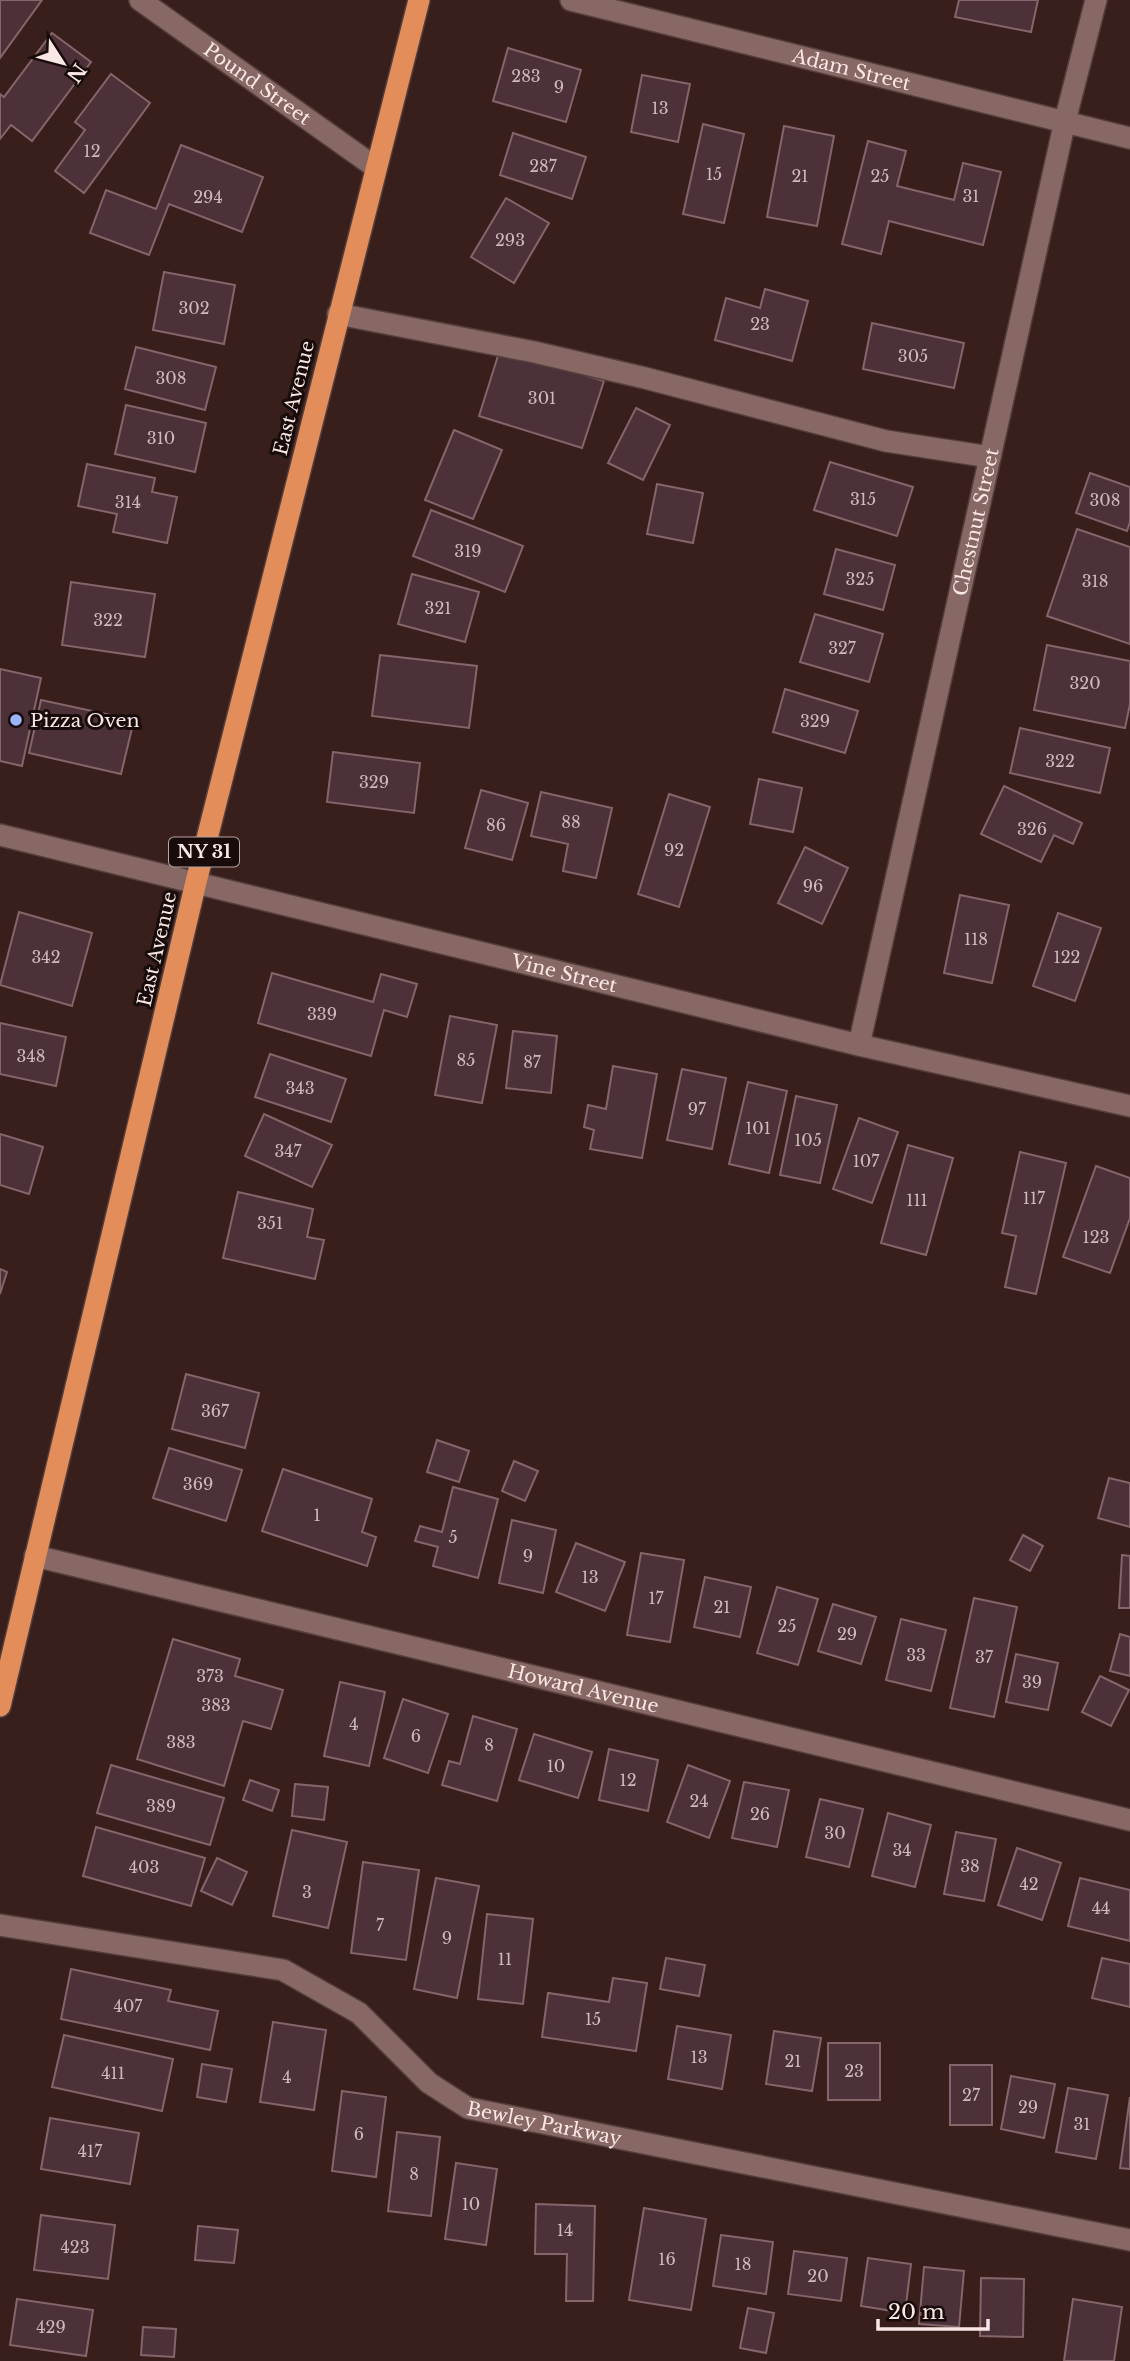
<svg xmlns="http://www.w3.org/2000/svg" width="1130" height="2361" viewBox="0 0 1130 2361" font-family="'Libre Baskerville',serif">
	<rect width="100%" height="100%" fill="#381f1c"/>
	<g fill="#4c3238" stroke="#83656b" stroke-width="2">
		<polygon points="0,0 42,0 0,58"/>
		<polygon points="959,0 1038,0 1031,32 955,17"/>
		<polygon points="52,33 91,62 32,141 11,125 0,139 0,94 4,97"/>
		<polygon points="508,48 581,70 566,122 493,101"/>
		<polygon points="111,74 150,103 84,193 55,171 85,130 75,122"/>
		<polygon points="642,75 690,84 678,142 631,132"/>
		<polygon points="703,124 744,134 724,223 683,214"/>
		<polygon points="784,126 834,136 817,226 767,217"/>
		<polygon points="513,133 586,157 572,199 500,175"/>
		<polygon points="868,141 906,151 897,186 954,200 963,163 1001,172 983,245 889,221 881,254 842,244"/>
		<polygon points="181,145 263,177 242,232 169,204 149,255 90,233 106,190 156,209"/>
		<polygon points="506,198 549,223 514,283 471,257"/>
		<polygon points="164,272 235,285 224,344 153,330"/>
		<polygon points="765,289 808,301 792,361 715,340 726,298 760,308"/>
		<polygon points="872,323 964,343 954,388 863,369"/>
		<polygon points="502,343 569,370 604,381 582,448 479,416"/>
		<polygon points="136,347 216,367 205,410 125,389"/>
		<polygon points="126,405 206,423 195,472 115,454"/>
		<polygon points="636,408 670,425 643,480 608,463"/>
		<polygon points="454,430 502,450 473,519 425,500"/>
		<polygon points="830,462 913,487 897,536 814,510"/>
		<polygon points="87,464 155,478 152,492 177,497 167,543 113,532 117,514 78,506"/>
		<polygon points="1090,473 1130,487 1130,522 1127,531 1076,513"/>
		<polygon points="657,484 703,493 693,543 647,534"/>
		<polygon points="431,510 523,546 505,592 413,556"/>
		<polygon points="1077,529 1130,547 1130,644 1047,616"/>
		<polygon points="836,549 895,565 883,610 824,594"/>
		<polygon points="412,574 479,592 465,642 398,624"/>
		<polygon points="71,582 155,594 145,657 62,645"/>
		<polygon points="815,614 883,634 869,682 800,662"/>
		<polygon points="1047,645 1130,661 1130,704 1125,728 1034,710"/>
		<polygon points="380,655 477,666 469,728 372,716"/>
		<polygon points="0,669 41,678 22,766 0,761"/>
		<polygon points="785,689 858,711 845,753 773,732"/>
		<polygon points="41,700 134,720 121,774 29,753"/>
		<polygon points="1020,728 1110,748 1100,793 1010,773"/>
		<polygon points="333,752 420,763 414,813 327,802"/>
		<polygon points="759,779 802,788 793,832 750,824"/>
		<polygon points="1004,786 1082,823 1073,844 1054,835 1041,862 981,834"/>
		<polygon points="481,790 528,803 512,860 465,848"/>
		<polygon points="541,792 612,808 596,878 563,871 568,844 531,836"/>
		<polygon points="669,794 710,807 679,907 638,894"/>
		<polygon points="805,847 848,868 822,924 778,903"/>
		<polygon points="960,895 1009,905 992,983 944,973"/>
		<polygon points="19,912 92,933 72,1006 0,985"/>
		<polygon points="1058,913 1101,928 1075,1001 1033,986"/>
		<polygon points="272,973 373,1002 381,974 417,984 407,1017 384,1010 371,1056 258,1023"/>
		<polygon points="450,1016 497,1025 482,1103 435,1095"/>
		<polygon points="0,1023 66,1037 56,1086 0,1074"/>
		<polygon points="513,1031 557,1036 551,1093 506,1088"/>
		<polygon points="270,1054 346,1079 331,1122 255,1097"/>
		<polygon points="613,1066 657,1074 642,1158 590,1149 594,1130 584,1127 588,1105 606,1109"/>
		<polygon points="682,1069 726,1078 712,1149 667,1140"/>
		<polygon points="748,1082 787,1091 769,1173 729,1164"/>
		<polygon points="796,1096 837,1105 820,1183 780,1175"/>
		<polygon points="264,1114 332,1145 312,1187 245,1156"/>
		<polygon points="859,1118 898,1132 872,1203 833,1189"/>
		<polygon points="0,1134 43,1147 29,1194 0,1185"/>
		<polygon points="908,1145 953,1158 926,1255 881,1243"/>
		<polygon points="1020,1152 1066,1163 1036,1294 1005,1287 1016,1236 1002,1233"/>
		<polygon points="1096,1166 1130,1178 1130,1218 1110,1273 1063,1257"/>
		<polygon points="238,1192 313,1209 307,1237 324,1240 315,1279 223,1258"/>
		<polygon points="0,1269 7,1272 0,1294"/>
		<polygon points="186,1374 259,1393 245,1448 172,1429"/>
		<polygon points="437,1440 469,1451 459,1482 427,1472"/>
		<polygon points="169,1448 242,1470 226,1521 153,1498"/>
		<polygon points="514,1461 538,1471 525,1501 502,1491"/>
		<polygon points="283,1469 372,1499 362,1532 376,1537 367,1566 262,1531"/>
		<polygon points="1109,1478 1130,1483 1130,1527 1098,1518"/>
		<polygon points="453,1487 498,1499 478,1578 433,1566 438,1547 415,1541 420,1526 442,1532"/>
		<polygon points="512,1520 556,1530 543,1593 499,1583"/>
		<polygon points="1023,1535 1043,1546 1030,1571 1010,1560"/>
		<polygon points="576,1543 625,1562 605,1611 556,1592"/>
		<polygon points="641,1553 684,1560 670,1642 627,1635"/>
		<polygon points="1122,1555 1130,1556 1130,1608 1119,1608"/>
		<polygon points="705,1577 751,1587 740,1637 694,1627"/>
		<polygon points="777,1587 818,1599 798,1665 757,1653"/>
		<polygon points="974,1598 1017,1607 994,1717 950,1708"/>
		<polygon points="833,1604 876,1617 861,1664 818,1651"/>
		<polygon points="901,1619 946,1630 931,1691 886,1680"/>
		<polygon points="1120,1634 1130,1637 1130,1676 1110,1671"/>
		<polygon points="173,1639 240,1659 235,1676 283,1690 271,1729 243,1721 224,1786 137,1759"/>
		<polygon points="1016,1654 1058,1663 1048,1710 1006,1702"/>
		<polygon points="1100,1676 1129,1690 1111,1726 1082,1712"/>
		<polygon points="340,1682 385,1692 369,1766 324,1756"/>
		<polygon points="403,1699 448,1714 428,1773 384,1758"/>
		<polygon points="473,1716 517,1729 497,1801 442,1785 449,1761 460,1764"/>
		<polygon points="534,1734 592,1752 578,1798 519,1780"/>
		<polygon points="609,1749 658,1760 648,1811 599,1800"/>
		<polygon points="111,1765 224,1798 210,1845 97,1813"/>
		<polygon points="688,1765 730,1781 709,1838 667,1822"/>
		<polygon points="250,1780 279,1790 272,1811 243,1800"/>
		<polygon points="744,1782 789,1790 777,1847 732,1838"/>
		<polygon points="295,1784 328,1787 324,1820 292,1816"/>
		<polygon points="820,1799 863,1809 849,1867 806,1857"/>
		<polygon points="888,1813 931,1825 915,1887 872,1876"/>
		<polygon points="96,1827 205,1858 191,1906 83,1876"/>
		<polygon points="292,1830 347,1842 328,1928 273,1916"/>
		<polygon points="956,1832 996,1839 984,1901 944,1894"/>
		<polygon points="1017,1848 1061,1863 1042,1920 998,1905"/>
		<polygon points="217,1858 247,1872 232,1905 201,1891"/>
		<polygon points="363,1862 419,1870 406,1960 351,1953"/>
		<polygon points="436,1878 479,1886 457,1998 414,1989"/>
		<polygon points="1080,1878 1130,1890 1130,1941 1068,1926"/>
		<polygon points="487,1914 533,1919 523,2004 478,1999"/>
		<polygon points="666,1958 705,1965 699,1996 660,1989"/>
		<polygon points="1102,1958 1130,1964 1130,2007 1092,1998"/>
		<polygon points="71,1969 171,1990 168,2001 218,2011 210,2050 61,2019"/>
		<polygon points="613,1978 647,1983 636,2051 542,2037 548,1993 609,2002"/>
		<polygon points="273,2022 326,2030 314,2110 260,2102"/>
		<polygon points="677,2026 731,2035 722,2089 668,2079"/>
		<polygon points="774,2031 821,2038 812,2091 766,2084"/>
		<polygon points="64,2035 173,2059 162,2111 52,2087"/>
		<rect x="828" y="2043" width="52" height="57"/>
		<polygon points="202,2064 232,2069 226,2102 197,2097"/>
		<rect x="950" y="2065" width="42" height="60"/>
		<polygon points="1011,2076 1055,2084 1044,2138 1001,2129"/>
		<polygon points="1068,2088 1108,2095 1096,2159 1056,2152"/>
		<polygon points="342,2091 386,2097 376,2177 332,2171"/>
		<polygon points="1130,2097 1130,2169 1120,2168"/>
		<polygon points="50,2118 139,2133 130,2184 41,2169"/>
		<polygon points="397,2132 440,2137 431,2216 388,2211"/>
		<polygon points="456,2163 497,2169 486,2245 445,2239"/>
		<polygon points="536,2204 595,2206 593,2301 566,2301 567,2254 535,2254"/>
		<polygon points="644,2208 706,2219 691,2310 629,2300"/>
		<polygon points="41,2215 115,2225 108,2279 34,2270"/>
		<polygon points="198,2226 238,2230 234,2263 195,2260"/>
		<polygon points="721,2235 773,2242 766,2294 713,2286"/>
		<polygon points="794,2251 847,2258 841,2301 788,2294"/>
		<polygon points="868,2258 911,2264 905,2313 861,2306"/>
		<polygon points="924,2267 964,2271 959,2327 919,2324"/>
		<polygon points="981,2278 1024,2279 1023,2337 980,2336"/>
		<polygon points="17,2299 93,2310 86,2356 10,2345"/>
		<polygon points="1073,2299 1122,2307 1114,2361 1064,2361"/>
		<polygon points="748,2308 774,2313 766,2353 740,2348"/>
		<polygon points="143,2327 176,2329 174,2357 141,2355"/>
	</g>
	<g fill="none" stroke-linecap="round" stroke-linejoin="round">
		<defs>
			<polyline id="lane" points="338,314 534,352 645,378 886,441 990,457"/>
			<g id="street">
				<path id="s1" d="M 140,0 L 375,167"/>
				<path id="s2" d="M 571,0 L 1130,138"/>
				<path id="s3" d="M 0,835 L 859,1045 L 1130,1106"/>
				<path id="s4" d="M 859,1045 L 1065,121 L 1096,0"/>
				<path id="s5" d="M 35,1556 L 1130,1820"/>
				<path id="s6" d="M 0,1925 L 283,1970 L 359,2013 L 429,2083 L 468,2108 L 1130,2240"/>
			</g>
			<polyline id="highway" points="0,1706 196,882 419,0"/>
		</defs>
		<use href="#lane" stroke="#533e3c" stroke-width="24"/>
		<use href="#street" stroke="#533e3c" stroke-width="24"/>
		<use href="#highway" stroke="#533e3c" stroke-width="24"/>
		<use href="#lane" stroke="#876864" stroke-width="21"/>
		<use href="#street" stroke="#876864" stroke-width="21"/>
		<use href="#highway" stroke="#e28d5a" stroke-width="21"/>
	</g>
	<circle fill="#9cb4fd" stroke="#180c0b" stroke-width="2.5" cx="16" cy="720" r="7"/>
	<g text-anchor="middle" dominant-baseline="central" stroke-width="6" stroke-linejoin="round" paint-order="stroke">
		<g font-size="16" fill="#cebaba">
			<text x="526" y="76">283</text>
			<text x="559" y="87">9</text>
			<text x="660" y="108">13</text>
			<text x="92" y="151">12</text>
			<text x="543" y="166">287</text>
			<text x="714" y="174">15</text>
			<text x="800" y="176">21</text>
			<text x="880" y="176">25</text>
			<text x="971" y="196">31</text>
			<text x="208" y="197">294</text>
			<text x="510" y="240">293</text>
			<text x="194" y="308">302</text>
			<text x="760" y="324">23</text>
			<text x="913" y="356">305</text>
			<text x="171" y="378">308</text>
			<text x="542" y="398">301</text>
			<text x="161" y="438">310</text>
			<text x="863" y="499">315</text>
			<text x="1105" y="500">308</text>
			<text x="128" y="502">314</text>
			<text x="468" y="551">319</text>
			<text x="860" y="579">325</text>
			<text x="1095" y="581">318</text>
			<text x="438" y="608">321</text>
			<text x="108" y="620">322</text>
			<text x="842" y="648">327</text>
			<text x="1085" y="683">320</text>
			<text x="815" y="721">329</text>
			<text x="1060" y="761">322</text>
			<text x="374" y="782">329</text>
			<text x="571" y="822">88</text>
			<text x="496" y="825">86</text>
			<text x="1032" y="829">326</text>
			<text x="674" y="850">92</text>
			<text x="813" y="886">96</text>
			<text x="976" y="939">118</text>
			<text x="46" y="957">342</text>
			<text x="1067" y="957">122</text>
			<text x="322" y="1014">339</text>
			<text x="31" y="1056">348</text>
			<text x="466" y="1060">85</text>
			<text x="532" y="1062">87</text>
			<text x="300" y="1088">343</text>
			<text x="697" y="1109">97</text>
			<text x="758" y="1128">101</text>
			<text x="808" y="1140">105</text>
			<text x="288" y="1151">347</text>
			<text x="866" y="1161">107</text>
			<text x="1034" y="1198">117</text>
			<text x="917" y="1200">111</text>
			<text x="270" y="1223">351</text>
			<text x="1096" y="1237">123</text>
			<text x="215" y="1411">367</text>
			<text x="198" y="1484">369</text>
			<text x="317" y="1515">1</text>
			<text x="453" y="1537">5</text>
			<text x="528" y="1556">9</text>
			<text x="590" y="1577">13</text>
			<text x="656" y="1598">17</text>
			<text x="722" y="1607">21</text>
			<text x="787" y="1626">25</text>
			<text x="847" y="1634">29</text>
			<text x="916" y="1655">33</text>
			<text x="984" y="1657">37</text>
			<text x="210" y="1676">373</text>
			<text x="1032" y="1682">39</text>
			<text x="216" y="1705">383</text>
			<text x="354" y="1724">4</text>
			<text x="416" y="1736">6</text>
			<text x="181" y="1742">383</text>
			<text x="489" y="1745">8</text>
			<text x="556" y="1766">10</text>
			<text x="628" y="1780">12</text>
			<text x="699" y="1801">24</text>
			<text x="161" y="1806">389</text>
			<text x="760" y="1814">26</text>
			<text x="835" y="1833">30</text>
			<text x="902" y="1850">34</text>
			<text x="970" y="1866">38</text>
			<text x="144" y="1867">403</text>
			<text x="1029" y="1884">42</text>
			<text x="307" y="1892">3</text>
			<text x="1101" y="1908">44</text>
			<text x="380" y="1925">7</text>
			<text x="447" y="1938">9</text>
			<text x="505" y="1959">11</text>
			<text x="128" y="2006">407</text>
			<text x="593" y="2019">15</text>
			<text x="699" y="2057">13</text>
			<text x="793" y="2061">21</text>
			<text x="854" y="2071">23</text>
			<text x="113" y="2073">411</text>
			<text x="287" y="2077">4</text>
			<text x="971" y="2095">27</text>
			<text x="1028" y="2107">29</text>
			<text x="1082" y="2124">31</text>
			<text x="359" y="2134">6</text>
			<text x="90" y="2151">417</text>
			<text x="414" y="2174">8</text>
			<text x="471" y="2204">10</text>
			<text x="565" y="2230">14</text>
			<text x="75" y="2247">423</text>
			<text x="667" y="2259">16</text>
			<text x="743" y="2264">18</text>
			<text x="818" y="2276">20</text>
			<text x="51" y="2327">429</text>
		</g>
		<rect fill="#180c0b" stroke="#b6a5a4" stroke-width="2" x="169" y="837.5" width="70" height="29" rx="5"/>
		<g font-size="18" font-weight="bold" fill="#f9e7e5">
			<text x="204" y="852">NY 31</text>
		</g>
		<g font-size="19" fill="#f9e7e5" stroke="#180c0b">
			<text stroke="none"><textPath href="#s2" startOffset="289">Adam Street</textPath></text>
			<text stroke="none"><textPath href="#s1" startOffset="144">Pound Street</textPath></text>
			<text transform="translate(294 398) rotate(-76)">East Avenue</text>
			<text stroke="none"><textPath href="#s4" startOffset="536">Chestnut Street</textPath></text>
			<text transform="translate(157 949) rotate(-77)">East Avenue</text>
			<text stroke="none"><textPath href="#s3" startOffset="581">Vine Street</textPath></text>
			<text stroke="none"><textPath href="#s5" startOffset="564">Howard Avenue</textPath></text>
			<text stroke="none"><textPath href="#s6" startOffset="597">Bewley Parkway</textPath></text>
		</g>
		<g font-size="19" fill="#f9e7e5" stroke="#180c0b" text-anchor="start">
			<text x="30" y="720">Pizza Oven</text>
		</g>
	</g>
	<g transform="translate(63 63) rotate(126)" stroke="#180c0b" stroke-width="5" paint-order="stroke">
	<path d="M0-5L12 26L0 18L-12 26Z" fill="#f9e7e5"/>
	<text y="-10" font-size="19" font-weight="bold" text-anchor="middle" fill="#f9e7e5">N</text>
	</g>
	<path d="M878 2319v10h110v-10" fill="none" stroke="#f9e7e5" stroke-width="3.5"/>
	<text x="888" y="2319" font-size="21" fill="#f9e7e5" stroke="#180c0b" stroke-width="5" paint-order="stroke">20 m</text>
</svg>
